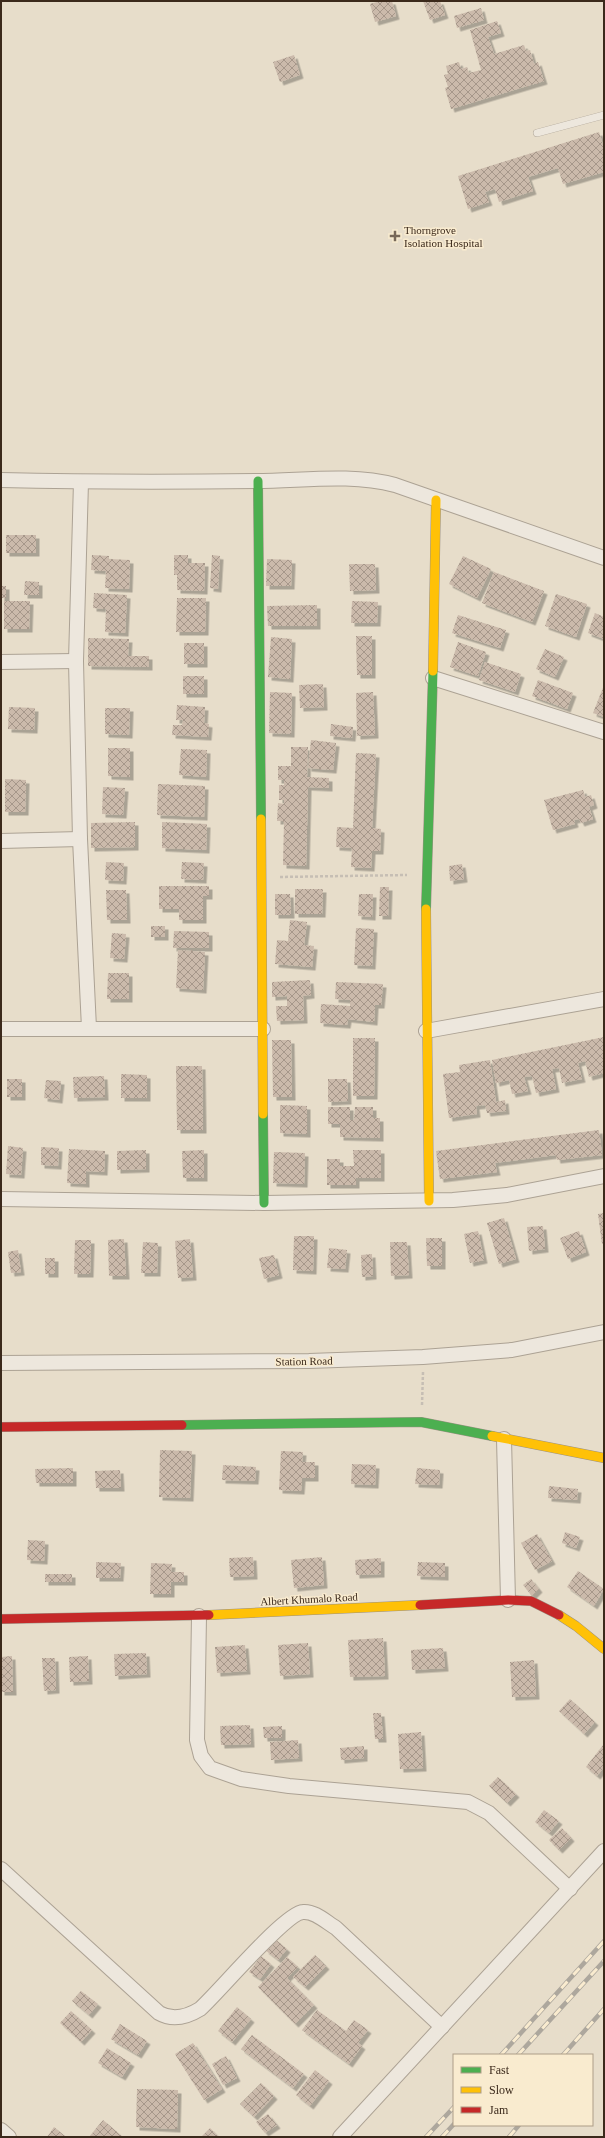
<svg xmlns="http://www.w3.org/2000/svg" width="605" height="2138" viewBox="0 0 605 2138" font-family="Georgia,serif">
	<defs>
		<pattern id="building-cross-hatch" width="8" height="8" patternUnits="userSpaceOnUse"><rect width="8" height="8" fill="#cbbaab"/><path d="M0 0l8 8M0 8l8-8" fill="none" stroke="#a6978a"/></pattern>
		<filter id="shadow"><feDropShadow dx="3.5" dy="3.5" stdDeviation="0" flood-color="#0004"/></filter>
	</defs>
	<rect width="100%" height="100%" fill="#e7ddca"/>
	<g fill="url(#building-cross-hatch)" filter="url(#shadow)">
		<polygon points="380,1 392,1 396,16 375,22 370,4"/>
		<polygon points="423,1 440,1 445,15 430,20"/>
		<polygon points="481,8 484,20 457,28 454,16"/>
		<polygon points="497,21 501,33 488,37 494,54 524,45 526,51 530,50 534,64 538,62 544,81 451,109 445,88 448,87 444,75 448,74 446,66 459,62 461,69 467,67 469,73 481,70 470,30"/>
		<polygon points="294,55 300,75 280,82 273,62"/>
		<polygon points="599,132 604,148 604,172 563,184 558,168 528,177 533,191 499,202 495,189 485,192 489,202 468,209 458,176"/>
		<rect x="6" y="535" width="30" height="18"/>
		<polygon points="92,555 109,556 109,559 130,560 129,589 105,588 106,571 91,570"/>
		<polygon points="174,555 188,555 188,563 205,563 204,591 177,590 177,575 174,575"/>
		<polygon points="212,555 220,556 218,589 210,588"/>
		<polygon points="463,556 491,569 477,598 449,584"/>
		<polygon points="267,559 292,560 291,586 266,586"/>
		<polygon points="349,564 375,564 376,590 350,591"/>
		<polygon points="494,572 544,591 532,622 482,603"/>
		<polygon points="25,581 39,582 39,595 24,595"/>
		<rect x="1" y="586" width="5" height="12"/>
		<polygon points="94,593 127,595 125,633 105,632 106,609 93,608"/>
		<polygon points="556,594 587,604 576,637 545,626"/>
		<polygon points="177,598 206,598 205,632 176,632"/>
		<polygon points="4,601 30,601 29,629 4,629"/>
		<polygon points="352,601 378,602 377,623 351,623"/>
		<polygon points="317,605 317,626 268,626 267,606"/>
		<polygon points="595,613 604,617 604,639 588,633"/>
		<polygon points="458,615 506,630 500,648 452,633"/>
		<polygon points="356,636 372,636 372,675 357,675"/>
		<polygon points="271,637 292,639 290,679 268,677"/>
		<polygon points="88,638 129,639 128,656 149,656 149,667 88,666"/>
		<polygon points="458,642 486,652 478,676 450,667"/>
		<rect x="184" y="643" width="20" height="21"/>
		<polygon points="545,649 564,657 555,677 536,669"/>
		<polygon points="485,662 521,674 515,692 479,680"/>
		<rect x="183" y="676" width="21" height="18"/>
		<polygon points="538,680 573,693 567,709 532,696"/>
		<polygon points="323,684 324,707 300,708 299,685"/>
		<polygon points="604,685 604,717 593,713"/>
		<polygon points="270,692 292,693 291,734 269,733"/>
		<polygon points="373,692 375,735 357,736 356,693"/>
		<polygon points="177,705 205,707 204,723 209,724 208,737 172,735 173,725 182,725 183,720 176,720"/>
		<polygon points="9,707 35,708 34,730 8,729"/>
		<polygon points="105,708 130,708 129,735 105,734"/>
		<polygon points="331,724 353,727 352,738 330,736"/>
		<polygon points="311,740 336,743 333,770 308,768"/>
		<polygon points="291,747 308,747 307,777 329,778 329,788 308,787 306,866 283,865 284,821 277,821 278,803 284,804 284,800 279,800 279,785 284,785 284,780 278,780 278,766 291,766"/>
		<polygon points="108,748 130,748 130,777 108,776"/>
		<polygon points="181,749 207,750 206,777 179,775"/>
		<polygon points="356,753 376,754 372,828 381,829 380,851 372,851 371,868 351,867 352,848 336,847 337,827 353,828"/>
		<polygon points="5,779 26,780 25,812 5,812"/>
		<polygon points="158,784 205,786 204,817 157,815"/>
		<polygon points="103,787 125,788 123,815 102,814"/>
		<polygon points="583,790 585,797 591,795 594,805 589,807 593,819 581,823 579,819 574,820 575,824 553,830 544,800"/>
		<polygon points="135,822 135,847 91,848 91,823"/>
		<polygon points="162,822 207,824 206,850 162,848"/>
		<polygon points="106,862 124,863 123,881 105,880"/>
		<polygon points="182,862 204,863 203,880 181,879"/>
		<polygon points="462,864 464,879 450,881 449,866"/>
		<polygon points="159,886 209,886 209,896 203,896 203,920 179,920 179,909 159,909"/>
		<polygon points="380,887 389,887 388,916 379,916"/>
		<polygon points="295,889 323,889 322,914 295,914"/>
		<polygon points="106,890 126,890 127,920 107,920"/>
		<polygon points="275,894 290,894 291,915 275,915"/>
		<polygon points="359,894 373,894 372,917 358,916"/>
		<polygon points="290,920 307,922 304,945 314,946 312,967 275,964 277,940 288,941"/>
		<rect x="151" y="926" width="14" height="11"/>
		<polygon points="356,928 374,929 372,966 354,965"/>
		<polygon points="174,931 209,932 209,948 173,948"/>
		<polygon points="112,933 126,934 124,959 110,958"/>
		<polygon points="178,950 205,952 203,990 176,988"/>
		<polygon points="108,973 129,973 129,999 107,999"/>
		<polygon points="310,980 311,995 303,996 304,1020 277,1021 276,1006 287,1006 287,996 272,997 272,982"/>
		<polygon points="336,982 383,984 381,1005 375,1005 374,1022 348,1019 347,1025 320,1023 321,1004 350,1006 350,1000 335,999"/>
		<polygon points="604,1037 604,1073 589,1077 585,1061 578,1063 582,1079 562,1083 559,1068 552,1069 556,1089 536,1093 532,1076 524,1077 528,1091 512,1094 509,1080 496,1083 492,1060"/>
		<polygon points="353,1038 375,1038 374,1096 353,1096"/>
		<polygon points="272,1040 291,1040 292,1097 273,1097"/>
		<polygon points="490,1060 496,1102 505,1100 506,1111 487,1113 485,1105 476,1106 477,1114 449,1118 443,1074 460,1072 459,1065"/>
		<polygon points="176,1066 202,1066 203,1130 177,1130"/>
		<polygon points="121,1074 147,1075 147,1098 121,1098"/>
		<polygon points="104,1076 105,1097 74,1098 73,1077"/>
		<rect x="7" y="1079" width="15" height="18"/>
		<polygon points="328,1079 347,1079 348,1101 328,1102"/>
		<polygon points="46,1080 61,1081 59,1100 44,1098"/>
		<polygon points="280,1105 307,1106 307,1134 280,1133"/>
		<polygon points="328,1107 350,1107 350,1120 354,1120 355,1107 373,1107 373,1118 380,1118 380,1138 340,1137 340,1124 328,1124"/>
		<polygon points="599,1130 602,1155 557,1160 556,1155 495,1163 497,1172 440,1179 436,1151"/>
		<polygon points="8,1146 23,1148 21,1175 6,1174"/>
		<polygon points="41,1147 59,1148 58,1166 41,1165"/>
		<polygon points="69,1149 105,1151 104,1172 86,1171 86,1184 67,1183"/>
		<polygon points="146,1150 146,1169 117,1170 117,1151"/>
		<polygon points="204,1150 204,1178 183,1178 182,1151"/>
		<polygon points="353,1150 381,1150 381,1178 356,1178 356,1185 327,1185 327,1159 340,1159 340,1166 354,1166"/>
		<polygon points="274,1152 305,1153 304,1184 273,1183"/>
		<polygon points="604,1213 604,1244 602,1244 598,1214"/>
		<polygon points="504,1218 516,1259 499,1264 487,1223"/>
		<polygon points="543,1226 545,1249 529,1251 527,1227"/>
		<polygon points="478,1231 484,1260 470,1263 464,1234"/>
		<polygon points="579,1231 586,1252 568,1259 560,1238"/>
		<polygon points="294,1236 314,1236 313,1271 293,1270"/>
		<polygon points="426,1238 442,1238 442,1266 427,1266"/>
		<polygon points="124,1239 126,1276 109,1276 108,1240"/>
		<polygon points="190,1239 193,1277 178,1278 175,1241"/>
		<polygon points="75,1240 91,1240 90,1274 74,1274"/>
		<polygon points="143,1242 158,1243 157,1273 141,1273"/>
		<polygon points="390,1242 407,1242 409,1275 391,1276"/>
		<polygon points="329,1248 347,1250 345,1269 327,1268"/>
		<polygon points="18,1250 21,1272 11,1273 8,1252"/>
		<polygon points="372,1254 373,1276 362,1277 361,1255"/>
		<polygon points="274,1255 279,1275 264,1279 259,1258"/>
		<rect x="45" y="1258" width="10" height="16"/>
		<polygon points="160,1450 192,1451 190,1498 159,1497"/>
		<polygon points="281,1451 303,1452 302,1462 315,1462 315,1478 302,1478 301,1491 279,1490"/>
		<polygon points="352,1464 376,1465 375,1485 351,1484"/>
		<polygon points="223,1465 256,1467 255,1481 222,1480"/>
		<polygon points="73,1468 73,1483 36,1483 35,1469"/>
		<polygon points="417,1468 440,1470 439,1485 415,1484"/>
		<polygon points="120,1470 121,1488 96,1488 95,1471"/>
		<polygon points="549,1486 578,1489 577,1500 548,1498"/>
		<polygon points="565,1532 580,1537 576,1548 562,1543"/>
		<polygon points="537,1534 552,1561 535,1570 521,1543"/>
		<polygon points="28,1540 45,1541 44,1561 27,1560"/>
		<polygon points="253,1557 254,1576 230,1577 229,1558"/>
		<polygon points="322,1557 324,1585 294,1588 291,1560"/>
		<polygon points="381,1558 381,1574 356,1575 355,1560"/>
		<polygon points="96,1562 121,1563 120,1578 96,1578"/>
		<polygon points="418,1562 445,1563 445,1577 417,1576"/>
		<polygon points="151,1563 172,1564 171,1572 184,1572 184,1582 171,1582 171,1594 150,1594"/>
		<polygon points="578,1571 604,1589 594,1606 567,1587"/>
		<rect x="45" y="1574" width="27" height="8"/>
		<polygon points="531,1579 539,1589 532,1596 523,1585"/>
		<polygon points="383,1638 385,1676 350,1677 348,1640"/>
		<polygon points="308,1643 310,1674 280,1676 278,1645"/>
		<polygon points="245,1645 247,1671 217,1673 215,1647"/>
		<polygon points="443,1648 445,1668 412,1670 411,1650"/>
		<polygon points="146,1653 147,1674 115,1676 114,1654"/>
		<polygon points="12,1656 13,1692 1,1692 1,1657"/>
		<polygon points="88,1656 89,1681 70,1682 69,1657"/>
		<polygon points="42,1658 55,1658 56,1690 44,1691"/>
		<polygon points="534,1660 536,1696 512,1697 510,1662"/>
		<polygon points="570,1699 595,1722 584,1734 559,1711"/>
		<polygon points="373,1713 381,1713 383,1739 375,1739"/>
		<polygon points="250,1725 251,1744 221,1745 220,1726"/>
		<polygon points="282,1726 282,1738 264,1738 263,1727"/>
		<polygon points="421,1732 423,1768 400,1769 398,1734"/>
		<polygon points="298,1740 299,1758 271,1760 270,1742"/>
		<polygon points="603,1745 604,1767 597,1776 586,1767"/>
		<polygon points="364,1746 364,1758 341,1760 340,1748"/>
		<polygon points="498,1777 516,1794 507,1803 489,1786"/>
		<polygon points="544,1810 559,1821 549,1833 535,1822"/>
		<polygon points="562,1828 571,1838 559,1850 549,1840"/>
		<polygon points="275,1939 287,1949 278,1960 265,1950"/>
		<polygon points="315,1955 326,1966 305,1987 293,1977"/>
		<polygon points="261,1956 271,1964 260,1979 249,1972"/>
		<polygon points="287,1957 298,1967 287,1978 314,2005 295,2024 258,1987"/>
		<polygon points="81,1991 98,2004 89,2015 72,2001"/>
		<polygon points="237,2007 251,2019 232,2042 218,2031"/>
		<polygon points="317,2010 346,2031 354,2020 368,2030 358,2043 362,2046 349,2064 302,2030"/>
		<polygon points="71,2011 92,2030 81,2042 60,2023"/>
		<polygon points="120,2024 147,2041 138,2055 111,2039"/>
		<polygon points="252,2035 304,2074 293,2088 241,2049"/>
		<polygon points="193,2043 222,2089 204,2100 175,2054"/>
		<polygon points="107,2048 131,2063 122,2077 98,2063"/>
		<polygon points="226,2056 237,2078 223,2085 212,2064"/>
		<polygon points="315,2070 329,2081 310,2106 296,2095"/>
		<polygon points="261,2083 274,2096 254,2117 240,2104"/>
		<polygon points="137,2089 178,2090 177,2129 136,2127"/>
		<polygon points="268,2114 277,2125 265,2133 256,2122"/>
		<polygon points="103,2120 123,2137 89,2137"/>
		<polygon points="54,2127 66,2137 47,2137"/>
		<polygon points="210,2128 219,2137 201,2137"/>
	</g>
	<g fill="none" stroke-linecap="round" stroke-linejoin="round">
		<defs>
			<polyline id="lane" points="537,133 604,115"/>
			<g id="street">
				<path d="M 1,480 C 86,482 171,482 256,481 C 302,481 350,473 395,485 L 604,558"/>
				<polyline points="81,482 76,661 80,839 89,1028"/>
				<polyline points="1,662 76,661"/>
				<polyline points="433,678 604,732"/>
				<polyline points="1,841 80,839"/>
				<polyline points="1,1029 263,1029"/>
				<polyline points="426,1031 604,999"/>
				<polyline points="1,1199 264,1203 453,1200 507,1195 604,1176"/>
				<polyline points="1,1363 309,1361 423,1357 512,1350 604,1332"/>
				<polyline points="504,1439 508,1600"/>
				<polyline points="199,1616 197,1740 201,1756 210,1768 241,1779 289,1786 468,1802 489,1813 570,1889"/>
				<path d="M 1,1869 L 159,2013 C 173,2021 187,2017 200,2009 C 219,1992 285,1913 303,1912 C 315,1911 326,1922 336,1928 L 442,2027"/>
				<polyline points="1,2130 9,2137"/>
				<polyline points="340,2137 604,1851"/>
			</g>
			<g id="fast">
				<polyline points="258,481 261,819"/>
				<polyline points="426,909 433,671"/>
				<polyline points="263,1114 264,1203"/>
				<polyline points="182,1425 421,1422 492,1436"/>
			</g>
			<g id="slow">
				<polyline points="433,671 436,500"/>
				<polyline points="261,819 263,1114"/>
				<polyline points="426,909 429,1201"/>
				<polyline points="492,1436 604,1458"/>
				<polyline points="209,1615 420,1605"/>
				<polyline points="559,1615 576,1626 604,1649"/>
			</g>
			<g id="jam">
				<polyline points="1,1427 182,1425"/>
				<polyline points="420,1605 508,1600 531,1601 559,1615"/>
				<polyline points="1,1619 209,1615"/>
			</g>
		</defs>
		<use href="#lane" stroke="#aca294" stroke-width="8"/>
		<use href="#street" stroke="#aca294" stroke-width="16"/>
		<use href="#fast" stroke="#9b9184" stroke-width="10"/>
		<use href="#slow" stroke="#9b9184" stroke-width="10"/>
		<use href="#jam" stroke="#9b9184" stroke-width="10"/>
		<g stroke="#c6beb4" stroke-width="2.5" stroke-dasharray="3 2" stroke-linecap="butt">
			<polyline points="280,877 407,875"/>
			<polyline points="422,1405 423,1372"/>
		</g>
		<use href="#lane" stroke="#ede7dd" stroke-width="7"/>
		<use href="#street" stroke="#ede7dd" stroke-width="14"/>
		<use href="#fast" stroke="#4caf50" stroke-width="9"/>
		<use href="#slow" stroke="#ffc107" stroke-width="9"/>
		<use href="#jam" stroke="#c62828" stroke-width="9"/>
		<defs>
			<g id="rail">
				<polyline points="501,2055 604,1941"/>
				<polyline points="518,2055 604,1961"/>
				<polyline points="563,2055 604,2009"/>
				<polyline points="426,2137 454,2107"/>
				<polyline points="442,2137 454,2124"/>
				<polyline points="509,2137 519,2125"/>
			</g>
		</defs>
		<use href="#rail" stroke="#ada79d" stroke-width="4.5"/>
		<use href="#rail" stroke="#f9ebcf" stroke-width="3" stroke-dasharray="9" stroke-linecap="butt"/>
	</g>
	<path fill="#776858" stroke="#f9ebcf" stroke-width="1.5" d="M393 230h4v4h4v4h-4v4h-4v-4h-4v-4h4z"/>
	<g text-anchor="middle" dominant-baseline="central" stroke-width="3" stroke-linejoin="round" paint-order="stroke">
		<g font-size="11" fill="#3b291b" stroke="#f9ebcf" text-anchor="start">
			<text x="404" y="230">Thorngrove<tspan x="404" dy="13">Isolation Hospital</tspan></text>
		</g>
		<g font-size="11" fill="#3b291b" stroke="#f9ebcf">
			<text transform="translate(304 1361) rotate(-1)">Station Road</text>
			<text transform="translate(309 1599) rotate(-3)">Albert Khumalo Road</text>
		</g>
	</g>
	<rect width="605" height="2138" fill="none" stroke="#3b291b" stroke-width="4"/>
	<rect x="453" y="2054" width="140" height="72" fill="#f9ebcf" stroke="#ad9d87"/>
	<rect x="461" y="2067" width="20" height="6" fill="#4caf50" stroke="#ad9d87"/>
	<text x="489" y="2074" font-size="12" fill="#3b291b">Fast</text>
	<rect x="461" y="2087" width="20" height="6" fill="#ffc107" stroke="#ad9d87"/>
	<text x="489" y="2094" font-size="12" fill="#3b291b">Slow</text>
	<rect x="461" y="2107" width="20" height="6" fill="#c62828" stroke="#ad9d87"/>
	<text x="489" y="2114" font-size="12" fill="#3b291b">Jam</text>
</svg>
